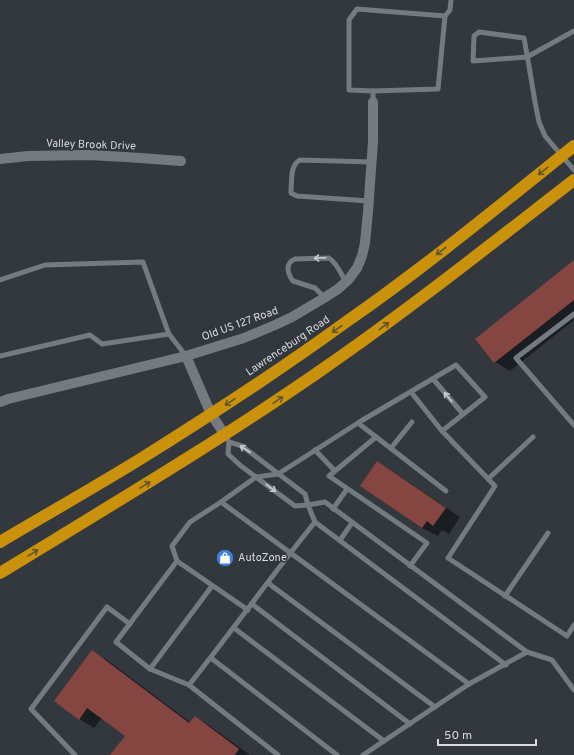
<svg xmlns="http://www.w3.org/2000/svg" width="574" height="755" viewBox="0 0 574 755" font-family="Overpass,sans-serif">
	<rect width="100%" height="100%" fill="#32383e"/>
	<g fill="#0007">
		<polygon points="574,262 574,320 510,371 495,362 477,339"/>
		<polygon points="377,462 392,471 460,517 449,534 442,530 438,536 422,528 361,486"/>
		<polygon points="92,652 107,660 191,723 195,717 210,726 250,755 112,755 126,736 102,718 94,728 79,719"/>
	</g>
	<g fill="#854641">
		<polygon points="574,260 574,300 494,363 475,339"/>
		<polygon points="377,461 446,508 433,526 427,521 422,528 360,486"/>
		<polygon points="92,650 189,723 195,716 239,749 235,755 110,755 125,736 87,708 79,720 54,701"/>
	</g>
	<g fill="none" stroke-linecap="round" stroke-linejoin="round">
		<g stroke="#737b81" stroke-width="5">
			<polyline points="574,31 527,57 473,61 474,36 479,32 524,38 529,66 535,102 539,122 545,136 574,170"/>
			<polyline points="373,91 349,90 349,20 357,9 445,16"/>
			<polyline points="373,102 373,91 438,89 445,16 450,10 451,0"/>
			<path d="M 369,201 L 297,196 L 291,193 L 291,190 C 292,180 290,165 300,160 L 372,162"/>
			<polyline points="0,280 45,265 143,262 167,329 169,334 186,356"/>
			<path d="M 325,298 L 315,288 L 293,281 C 287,273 285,263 295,259 L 329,258 C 337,263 341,274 346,282"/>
			<polyline points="574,314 516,358 574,425"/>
			<polyline points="0,356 90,335 102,344 169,334"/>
			<polyline points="433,379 463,414"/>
			<polyline points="411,392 442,431"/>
			<polyline points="358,423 446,491"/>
			<polyline points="225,435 229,442 228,454 241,466 295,506 308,505 305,494 242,446 229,442"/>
			<polyline points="376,437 329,476 427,543 410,566"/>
			<polyline points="391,448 412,422"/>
			<polyline points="315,450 335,471"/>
			<polyline points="488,479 533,437"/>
			<polyline points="221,502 256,477 278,474 361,421 456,365 485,397 442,431 495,486 448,558 567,636 574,625"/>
			<polyline points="333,509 347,489"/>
			<polyline points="340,540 352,523"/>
			<polyline points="177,561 248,610"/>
			<polyline points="268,583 435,707"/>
			<polyline points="505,596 548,533"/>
			<polyline points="252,604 410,724"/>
			<polyline points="234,628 384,741"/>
			<polyline points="527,652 552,660 574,690"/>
			<polyline points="211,658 337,755"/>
			<polyline points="150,669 212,586"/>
			<polyline points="189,685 150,669 116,642 177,561 172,546 190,522 221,502 469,684 527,652 325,502 308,505 315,522 506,665"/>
			<polyline points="75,755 31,709 107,607 130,624"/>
			<path d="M 278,755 L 189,685 C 232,631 272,575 315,522"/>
			<polyline points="363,755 469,684"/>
		</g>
		<g stroke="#737b81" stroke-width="10">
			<polyline points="0,159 28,156 88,155 126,157 181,161"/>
			<polyline points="186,356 211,414 225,435"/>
			<polyline points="0,402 8,399 186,356 244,338 275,325 292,317 324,298 338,289 349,279 357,268 362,256 365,243 368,212 373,141 373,102"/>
		</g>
		<g stroke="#ca910b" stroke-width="12">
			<path d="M 0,542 C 47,514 95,487 142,458 C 211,415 280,370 346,322 C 425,267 499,206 574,146"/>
			<path d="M 0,573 C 108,507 216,443 320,371 C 407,311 490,245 574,180"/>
		</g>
	</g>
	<defs><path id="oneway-shaft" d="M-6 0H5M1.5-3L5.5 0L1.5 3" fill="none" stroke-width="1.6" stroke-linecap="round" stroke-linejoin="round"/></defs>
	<g stroke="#60532f">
		<use href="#oneway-shaft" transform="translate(543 171) rotate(142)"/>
		<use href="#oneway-shaft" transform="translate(441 251) rotate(142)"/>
		<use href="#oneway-shaft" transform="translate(384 326) rotate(-37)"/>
		<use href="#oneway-shaft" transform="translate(337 329) rotate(145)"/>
		<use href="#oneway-shaft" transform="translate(278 400) rotate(-34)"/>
		<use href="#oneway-shaft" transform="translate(230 402) rotate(146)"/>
		<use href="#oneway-shaft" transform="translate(145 485) rotate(-31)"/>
		<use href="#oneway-shaft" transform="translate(33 553) rotate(-31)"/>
	</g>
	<g stroke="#c7ccd0">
		<use href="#oneway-shaft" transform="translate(320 258) rotate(178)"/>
		<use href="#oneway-shaft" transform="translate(448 397) rotate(-130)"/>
		<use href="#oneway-shaft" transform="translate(245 449) rotate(-147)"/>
		<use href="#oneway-shaft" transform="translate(271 488) rotate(37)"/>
	</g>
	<defs>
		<symbol id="shop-disc" viewBox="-11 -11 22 22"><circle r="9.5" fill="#3f7fe0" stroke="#32383e"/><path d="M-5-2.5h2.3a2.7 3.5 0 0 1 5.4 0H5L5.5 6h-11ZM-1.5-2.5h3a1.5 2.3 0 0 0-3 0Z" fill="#fff"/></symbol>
	</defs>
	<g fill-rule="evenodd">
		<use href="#shop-disc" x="215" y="548" width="20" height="20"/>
	</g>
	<g text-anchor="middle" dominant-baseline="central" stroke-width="3" stroke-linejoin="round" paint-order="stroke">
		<g font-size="11" fill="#d6dade" stroke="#32383e">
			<text transform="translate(91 145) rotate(2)">Valley Brook Drive</text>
			<text transform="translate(240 324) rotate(-20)">Old US 127 Road</text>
			<text transform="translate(288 346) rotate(-34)">Lawrenceburg Road</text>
		</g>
		<g font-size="11" fill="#d6dade" stroke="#32383e" text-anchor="start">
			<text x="238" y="558">AutoZone</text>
		</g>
	</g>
	<path d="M438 739v6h98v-6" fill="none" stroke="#d6dade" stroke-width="2"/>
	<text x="444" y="739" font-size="12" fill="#d6dade" stroke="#32383e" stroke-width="3" paint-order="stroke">50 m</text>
</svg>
